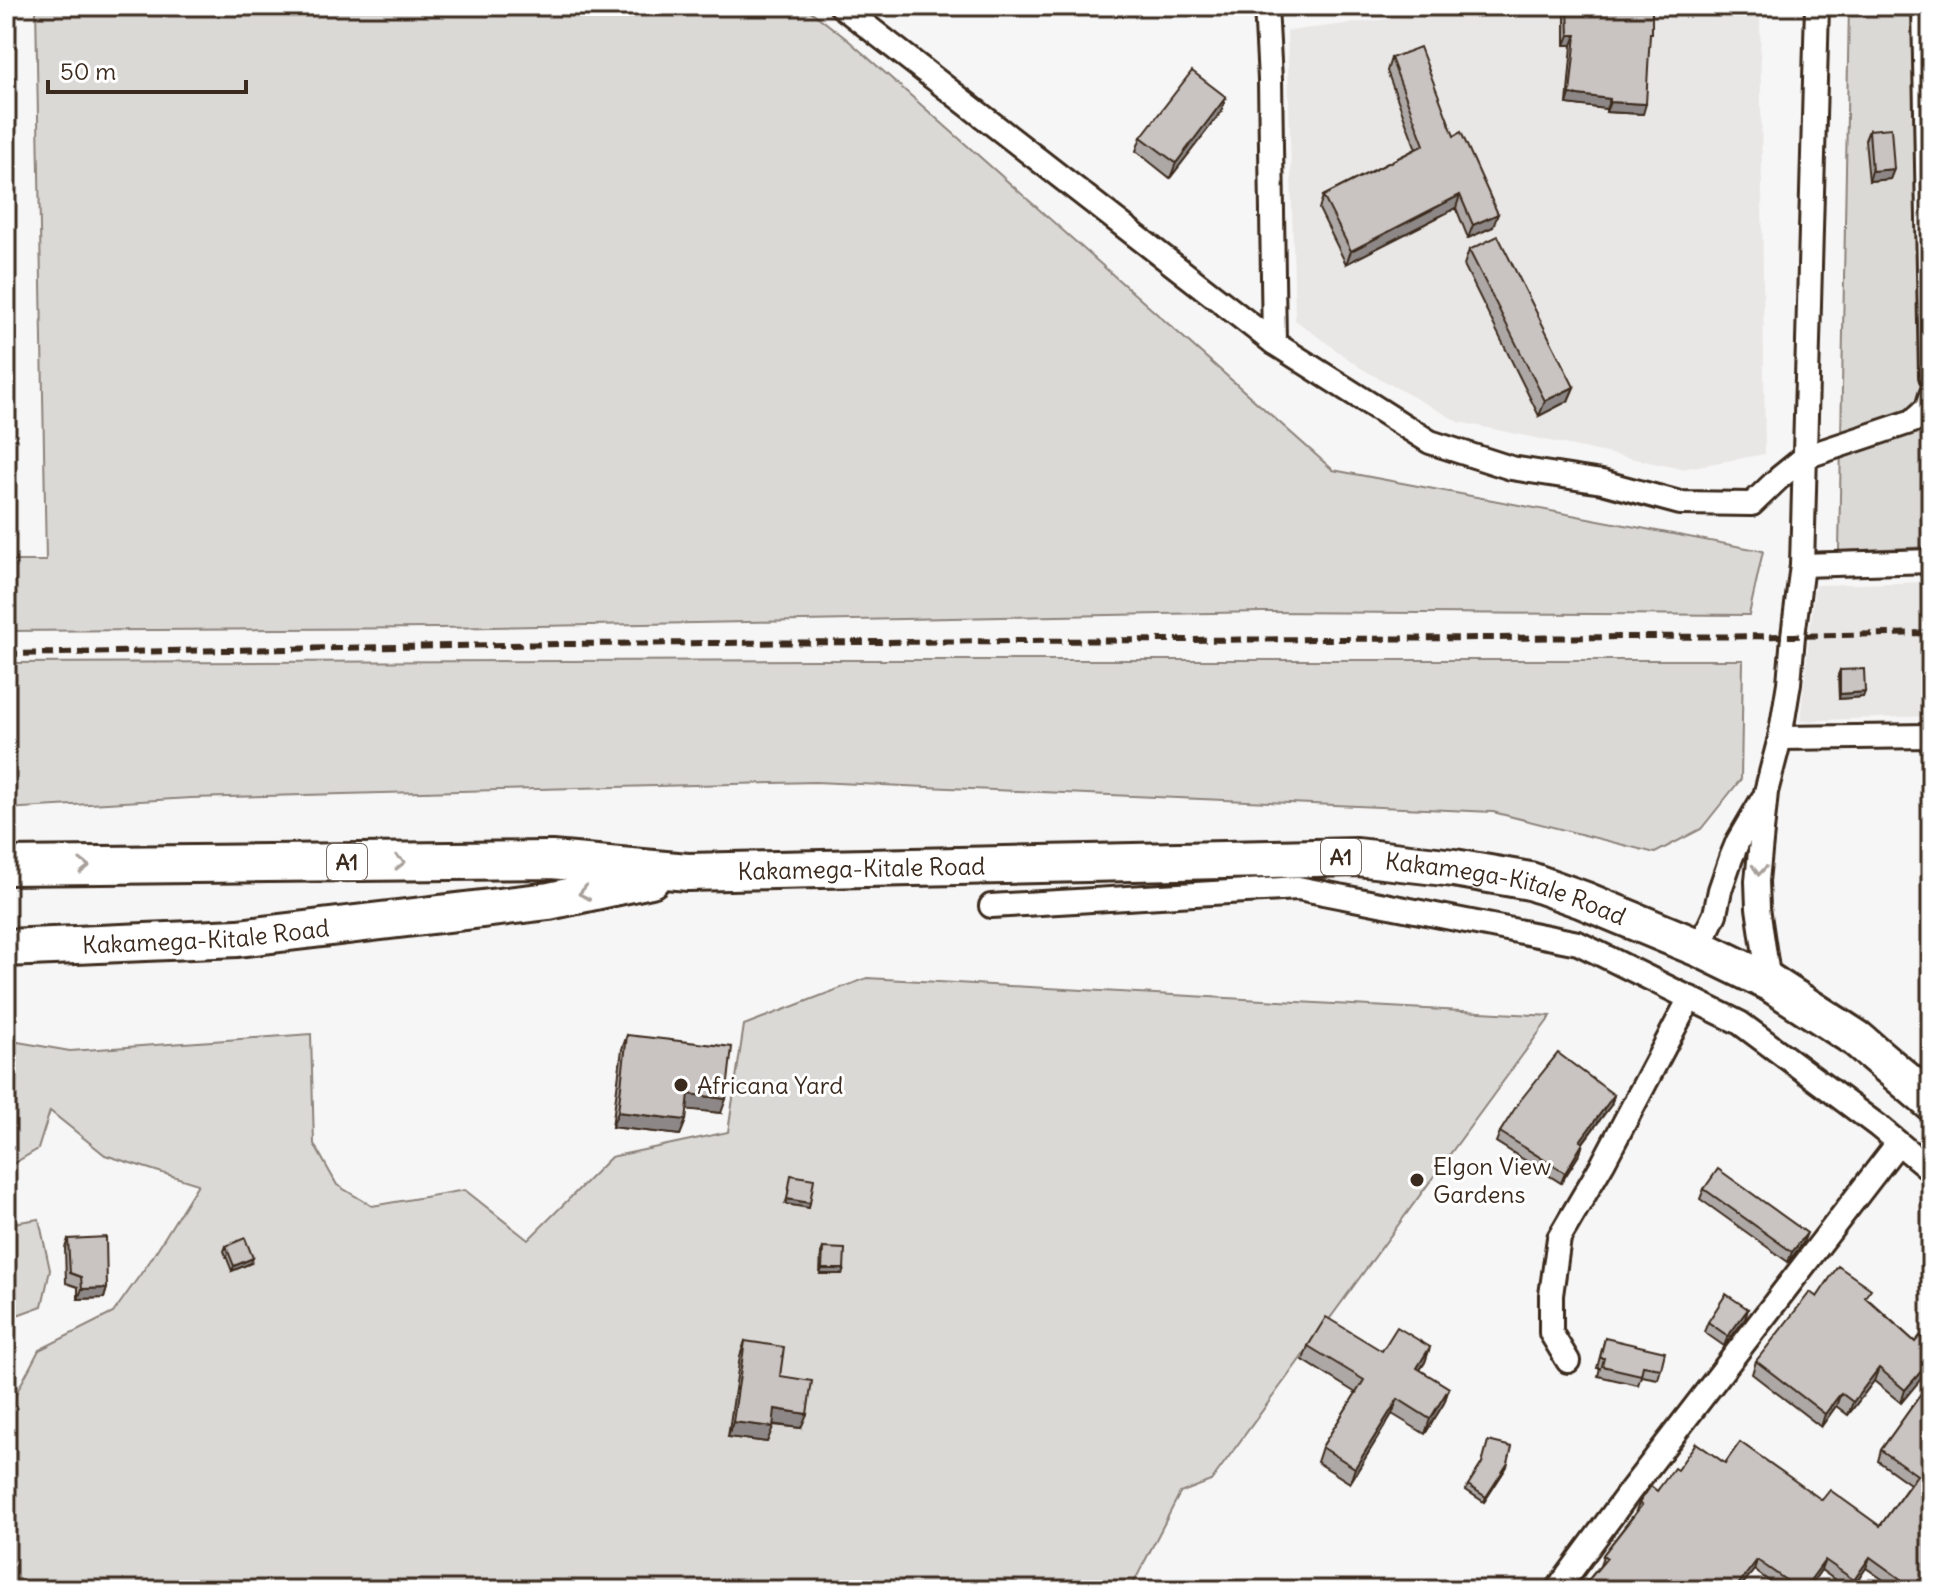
<svg xmlns="http://www.w3.org/2000/svg" width="1937" height="1596" viewBox="0 0 1937 1596" font-family="Delius,sans-serif">
	<rect width="100%" height="100%" fill="#f7f6f6"/>
	<filter id="ink" filterUnits="userSpaceOnUse"><feTurbulence type="fractalNoise" baseFrequency=".0125" numOctaves="2"/><feDisplacementMap in="SourceGraphic" scale="16" xChannelSelector="R" yChannelSelector="G"/><feConvolveMatrix kernelMatrix="1 2 1 2 8 2 1 2 1" color-interpolation-filters="sRGB"/></filter>
	<g filter="url(#ink)">
		<g fill="#e9e7e6">
			<polygon points="1495,6 1760,6 1765,454 1682,469 1459,422 1362,369 1295,320 1287,31"/>
			<polygon points="1931,582 1931,716 1800,721 1815,585"/>
		</g>
		<g fill="#dbd9d6" stroke="#8b827a" stroke-width="2">
			<polygon points="36,6 804,6 848,40 1333,470 1763,551 1749,615 1263,612 438,628 6,631 6,561 46,561"/>
			<polygon points="1849,6 1931,6 1931,547 1839,551"/>
			<polygon points="816,660 1743,660 1741,779 1701,829 1655,853 1493,812 815,782 191,798 6,809 6,663"/>
			<polygon points="867,978 1551,1016 1211,1481 1180,1493 1130,1590 6,1590 6,1403 11,1403 39,1350 113,1313 150,1261 198,1184 105,1155 50,1111 38,1149 6,1168 6,1040 70,1051 311,1034 314,1144 337,1185 372,1206 465,1190 528,1240 611,1157 728,1132 744,1025"/>
			<polygon points="39,1219 50,1270 42,1306 6,1319 6,1224"/>
		</g>
		<g fill="none" stroke-linecap="round" stroke-linejoin="round">
			<defs>
				<g id="minor">
					<polyline points="841,6 1274,343 1430,442 1511,468 1602,482 1680,503 1752,504 1779,478 1805,457 1913,421 1927,408 1931,395"/>
					<polyline points="1266,6 1270,80 1274,343"/>
					<polyline points="1924,6 1931,376"/>
					<polyline points="1802,565 1931,561"/>
					<polyline points="1780,738 1931,736"/>
					<polyline points="991,906 1298,888 1578,943 1740,1023 1878,1126 1931,1170"/>
					<polyline points="1699,948 1715,914 1720,890 1731,858 1738,841 1762,800"/>
					<polyline points="1769,982 1758,908 1757,881 1766,792 1780,738 1789,683 1793,636 1802,565 1817,6"/>
					<polyline points="1568,1361 1551,1333 1551,1295 1559,1238 1603,1163 1690,998"/>
					<polyline points="1557,1590 1630,1491 1898,1143"/>
				</g>
				<g id="trunk">
					<path id="s1" d="M 6,866 L 551,860 L 688,872 L 1357,857 L 1454,868 L 1530,881 L 1583,900 L 1699,948 L 1769,982 L 1857,1039 L 1931,1102"/>
					<path id="s2" d="M 6,948 L 238,938 L 549,901 L 651,879"/>
				</g>
			</defs>
			<use href="#minor" stroke="#3b2a1e" stroke-width="28"/>
			<use href="#trunk" stroke="#3b2a1e" stroke-width="42"/>
			<use href="#minor" stroke="#fff" stroke-width="22"/>
			<use href="#trunk" stroke="#fff" stroke-width="36"/>
			<polyline stroke="#3b2a1e" stroke-width="6" stroke-dasharray="12 6" stroke-linecap="butt" points="6,654 561,644 1793,636 1931,633"/>
		</g>
		<g fill="#ada8a6" stroke="#3b2a1e" stroke-width="2">
			<polygon points="1567,6 1652,6 1643,114 1606,112 1606,109 1567,104 1572,45 1565,45 1565,14"/>
			<polygon points="1391,58 1454,136 1493,227 1468,238 1456,208 1346,264 1319,209 1323,196 1416,149 1387,71"/>
			<polygon points="1221,112 1170,178 1136,151 1141,137"/>
			<polygon points="1869,130 1894,169 1890,179 1869,181 1865,140"/>
			<polygon points="1469,250 1574,387 1568,401 1539,416 1464,265"/>
			<polygon points="1840,670 1863,697 1839,699 1838,675"/>
			<polygon points="627,1035 721,1113 687,1109 686,1120 680,1135 612,1127 622,1049"/>
			<polygon points="1614,1095 1611,1105 1583,1143 1580,1153 1561,1183 1496,1142 1500,1132"/>
			<polygon points="1704,1189 1803,1243 1788,1262 1700,1199"/>
			<polygon points="68,1239 107,1288 104,1298 78,1299 78,1287 66,1283 65,1248"/>
			<polygon points="226,1246 251,1263 232,1271 224,1251"/>
			<polygon points="823,1248 844,1269 842,1274 820,1274 821,1253"/>
			<polygon points="1817,1297 1868,1299 1915,1342 1931,1345 1901,1403 1874,1381 1848,1415 1836,1406 1821,1427 1752,1374 1756,1361"/>
			<polygon points="1748,1309 1745,1319 1724,1346 1704,1332 1708,1322"/>
			<polygon points="1605,1338 1661,1369 1658,1379 1641,1376 1638,1385 1598,1376 1600,1368 1597,1368"/>
			<polygon points="745,1341 780,1376 801,1428 773,1425 767,1442 728,1437 740,1356"/>
			<polygon points="1308,1346 1382,1351 1430,1347 1425,1362 1420,1370 1449,1388 1444,1403 1425,1434 1392,1414 1350,1483 1317,1462 1322,1447 1356,1393 1303,1360"/>
			<polygon points="1926,1387 1931,1590 1898,1590 1866,1568 1851,1590 1849,1590 1821,1570 1807,1590 1781,1590 1754,1570 1738,1590 1580,1590 1600,1566 1603,1555 1635,1513 1639,1503 1657,1491 1677,1470 1725,1463 1822,1500 1880,1526 1910,1484 1878,1461 1881,1450"/>
			<polygon points="1506,1468 1484,1502 1466,1490 1468,1485"/>
		</g>
		<g fill="#8d8887" stroke="#3b2a1e" stroke-width="2">
			<polygon points="1569,35 1576,35 1572,45 1565,45"/>
			<polygon points="1570,94 1610,99 1606,109 1567,104"/>
			<polygon points="1226,97 1221,112 1170,178 1176,163"/>
			<polygon points="1610,102 1646,104 1643,114 1606,112"/>
			<polygon points="1894,169 1890,179 1869,181 1872,171"/>
			<polygon points="1460,195 1456,208 1346,264 1351,251"/>
			<polygon points="1498,214 1493,227 1468,238 1473,225"/>
			<polygon points="1574,387 1568,401 1539,416 1545,401"/>
			<polygon points="1865,692 1863,697 1839,699 1840,694"/>
			<polygon points="689,1094 726,1099 721,1113 683,1109"/>
			<polygon points="1614,1095 1611,1105 1576,1151 1580,1141"/>
			<polygon points="618,1112 686,1120 680,1135 612,1127"/>
			<polygon points="1583,1143 1580,1153 1561,1183 1565,1173"/>
			<polygon points="787,1199 810,1203 809,1208 785,1204"/>
			<polygon points="1807,1233 1803,1243 1788,1262 1792,1252"/>
			<polygon points="253,1258 251,1263 232,1271 234,1266"/>
			<polygon points="822,1269 844,1269 842,1274 820,1274"/>
			<polygon points="107,1288 104,1298 78,1299 82,1289"/>
			<polygon points="1748,1309 1745,1319 1724,1346 1728,1336"/>
			<polygon points="1430,1347 1425,1362 1411,1383 1417,1368"/>
			<polygon points="1931,1360 1931,1367 1901,1403 1905,1390"/>
			<polygon points="1879,1368 1874,1381 1848,1415 1853,1402"/>
			<polygon points="1449,1388 1444,1403 1425,1434 1430,1419"/>
			<polygon points="1841,1393 1836,1406 1821,1427 1825,1414"/>
			<polygon points="1398,1399 1392,1414 1350,1483 1355,1468"/>
			<polygon points="775,1409 807,1414 801,1428 770,1424"/>
			<polygon points="733,1422 773,1427 767,1442 728,1437"/>
			<polygon points="1508,1463 1506,1468 1484,1502 1486,1497"/>
			<polygon points="1870,1557 1866,1568 1851,1590 1854,1580"/>
			<polygon points="1757,1560 1754,1570 1738,1590 1734,1590"/>
			<polygon points="1825,1560 1821,1570 1807,1590 1803,1590"/>
		</g>
		<g fill="#c9c3c1" stroke="#3b2a1e" stroke-width="2">
			<polygon points="1568,6 1652,6 1652,33 1650,33 1646,104 1610,102 1610,99 1570,94 1576,35 1569,35"/>
			<polygon points="1420,47 1454,136 1461,132 1498,214 1473,225 1460,195 1351,251 1323,196 1424,145 1391,58"/>
			<polygon points="1192,71 1226,97 1176,163 1141,137"/>
			<polygon points="1891,128 1894,169 1872,171 1869,130"/>
			<polygon points="1498,236 1574,387 1545,401 1469,250"/>
			<polygon points="1864,669 1865,692 1840,694 1840,670"/>
			<polygon points="627,1035 732,1047 726,1099 689,1094 686,1120 618,1112"/>
			<polygon points="1558,1053 1614,1095 1580,1141 1583,1143 1565,1173 1500,1132 1519,1102"/>
			<polygon points="1718,1169 1807,1233 1792,1252 1704,1189"/>
			<polygon points="791,1175 814,1179 810,1203 787,1199"/>
			<polygon points="106,1237 107,1288 82,1289 81,1277 70,1273 68,1239"/>
			<polygon points="245,1238 253,1258 234,1266 226,1246"/>
			<polygon points="823,1248 845,1249 844,1269 822,1269"/>
			<polygon points="1838,1266 1871,1289 1865,1297 1915,1342 1920,1336 1931,1345 1931,1360 1905,1390 1879,1368 1853,1402 1841,1393 1825,1414 1756,1361 1810,1292 1817,1297"/>
			<polygon points="1726,1294 1748,1309 1728,1336 1708,1322"/>
			<polygon points="1326,1317 1382,1351 1397,1327 1430,1347 1417,1368 1449,1388 1430,1419 1398,1399 1355,1468 1322,1447 1364,1380 1308,1346"/>
			<polygon points="1605,1338 1665,1352 1661,1369 1643,1366 1641,1375 1602,1366 1604,1358 1600,1358"/>
			<polygon points="745,1341 784,1347 780,1376 812,1381 807,1414 775,1409 773,1427 733,1422"/>
			<polygon points="1926,1387 1931,1391 1931,1541 1929,1544 1931,1545 1931,1590 1911,1590 1913,1588 1870,1557 1854,1580 1825,1560 1803,1590 1800,1590 1757,1560 1734,1590 1580,1590 1607,1558 1603,1555 1642,1505 1639,1503 1651,1486 1657,1491 1674,1468 1677,1470 1696,1443 1725,1463 1740,1442 1822,1500 1830,1490 1880,1526 1917,1475 1881,1450"/>
			<polygon points="1488,1441 1512,1447 1508,1463 1486,1497 1468,1485 1482,1463"/>
		</g>
		<defs><path id="oneway-chevron" d="M-2-3.5L2.5 0L-2 3.5" fill="none" stroke-width="1.6" stroke-linecap="round" stroke-linejoin="round" transform="scale(2)"/></defs>
		<g stroke="#a79f9a">
			<use href="#oneway-chevron" transform="translate(400 862) rotate(-1)"/>
			<use href="#oneway-chevron" transform="translate(84 866) rotate(-1)"/>
			<use href="#oneway-chevron" transform="translate(1759 870) rotate(95)"/>
			<use href="#oneway-chevron" transform="translate(584 893) rotate(168)"/>
		</g>
	</g>
	<g fill="#3b2a1e" stroke="#fff" stroke-width="3">
		<circle cx="681" cy="1085" r="8"/>
		<circle cx="1417" cy="1180" r="8"/>
	</g>
	<g text-anchor="middle" dominant-baseline="central" stroke-width="6" stroke-linejoin="round" paint-order="stroke">
		<g fill="#fff" stroke="#766a62" stroke-width="2">
			<rect x="1321" y="839" width="40" height="36" rx="6"/>
			<rect x="327" y="844" width="40" height="36" rx="6"/>
		</g>
		<g font-size="22" font-weight="bold" fill="#3b2a1e">
			<text x="1341" y="857">A1</text>
			<text x="347" y="862">A1</text>
		</g>
		<g font-size="24" fill="#3b2a1e" stroke="#fff">
			<text stroke="none"><textPath href="#s1" startOffset="856">Kakamega-Kitale Road</textPath></text>
			<text stroke="none"><textPath href="#s1" startOffset="1504">Kakamega-Kitale Road</textPath></text>
			<text stroke="none"><textPath href="#s2" startOffset="200">Kakamega-Kitale Road</textPath></text>
		</g>
		<g font-size="24" fill="#3b2a1e" stroke="#fff" text-anchor="start">
			<text x="697" y="1085">Africana Yard</text>
			<text x="1433" y="1166">Elgon View<tspan x="1433" dy="28">Gardens</tspan></text>
		</g>
	</g>
	<rect width="1937" height="1596" fill="none" stroke="#fff" stroke-width="32"/>
	<rect x="16" y="16" width="1905" height="1564" fill="none" stroke="#3b2a1e" stroke-width="3" filter="url(#ink)"/>
	<path d="M48 80v12h198v-12" fill="none" stroke="#3b2a1e" stroke-width="4"/>
	<text x="60" y="80" font-size="24" fill="#3b2a1e" stroke="#ffffff" stroke-width="6" paint-order="stroke">50 m</text>
</svg>
